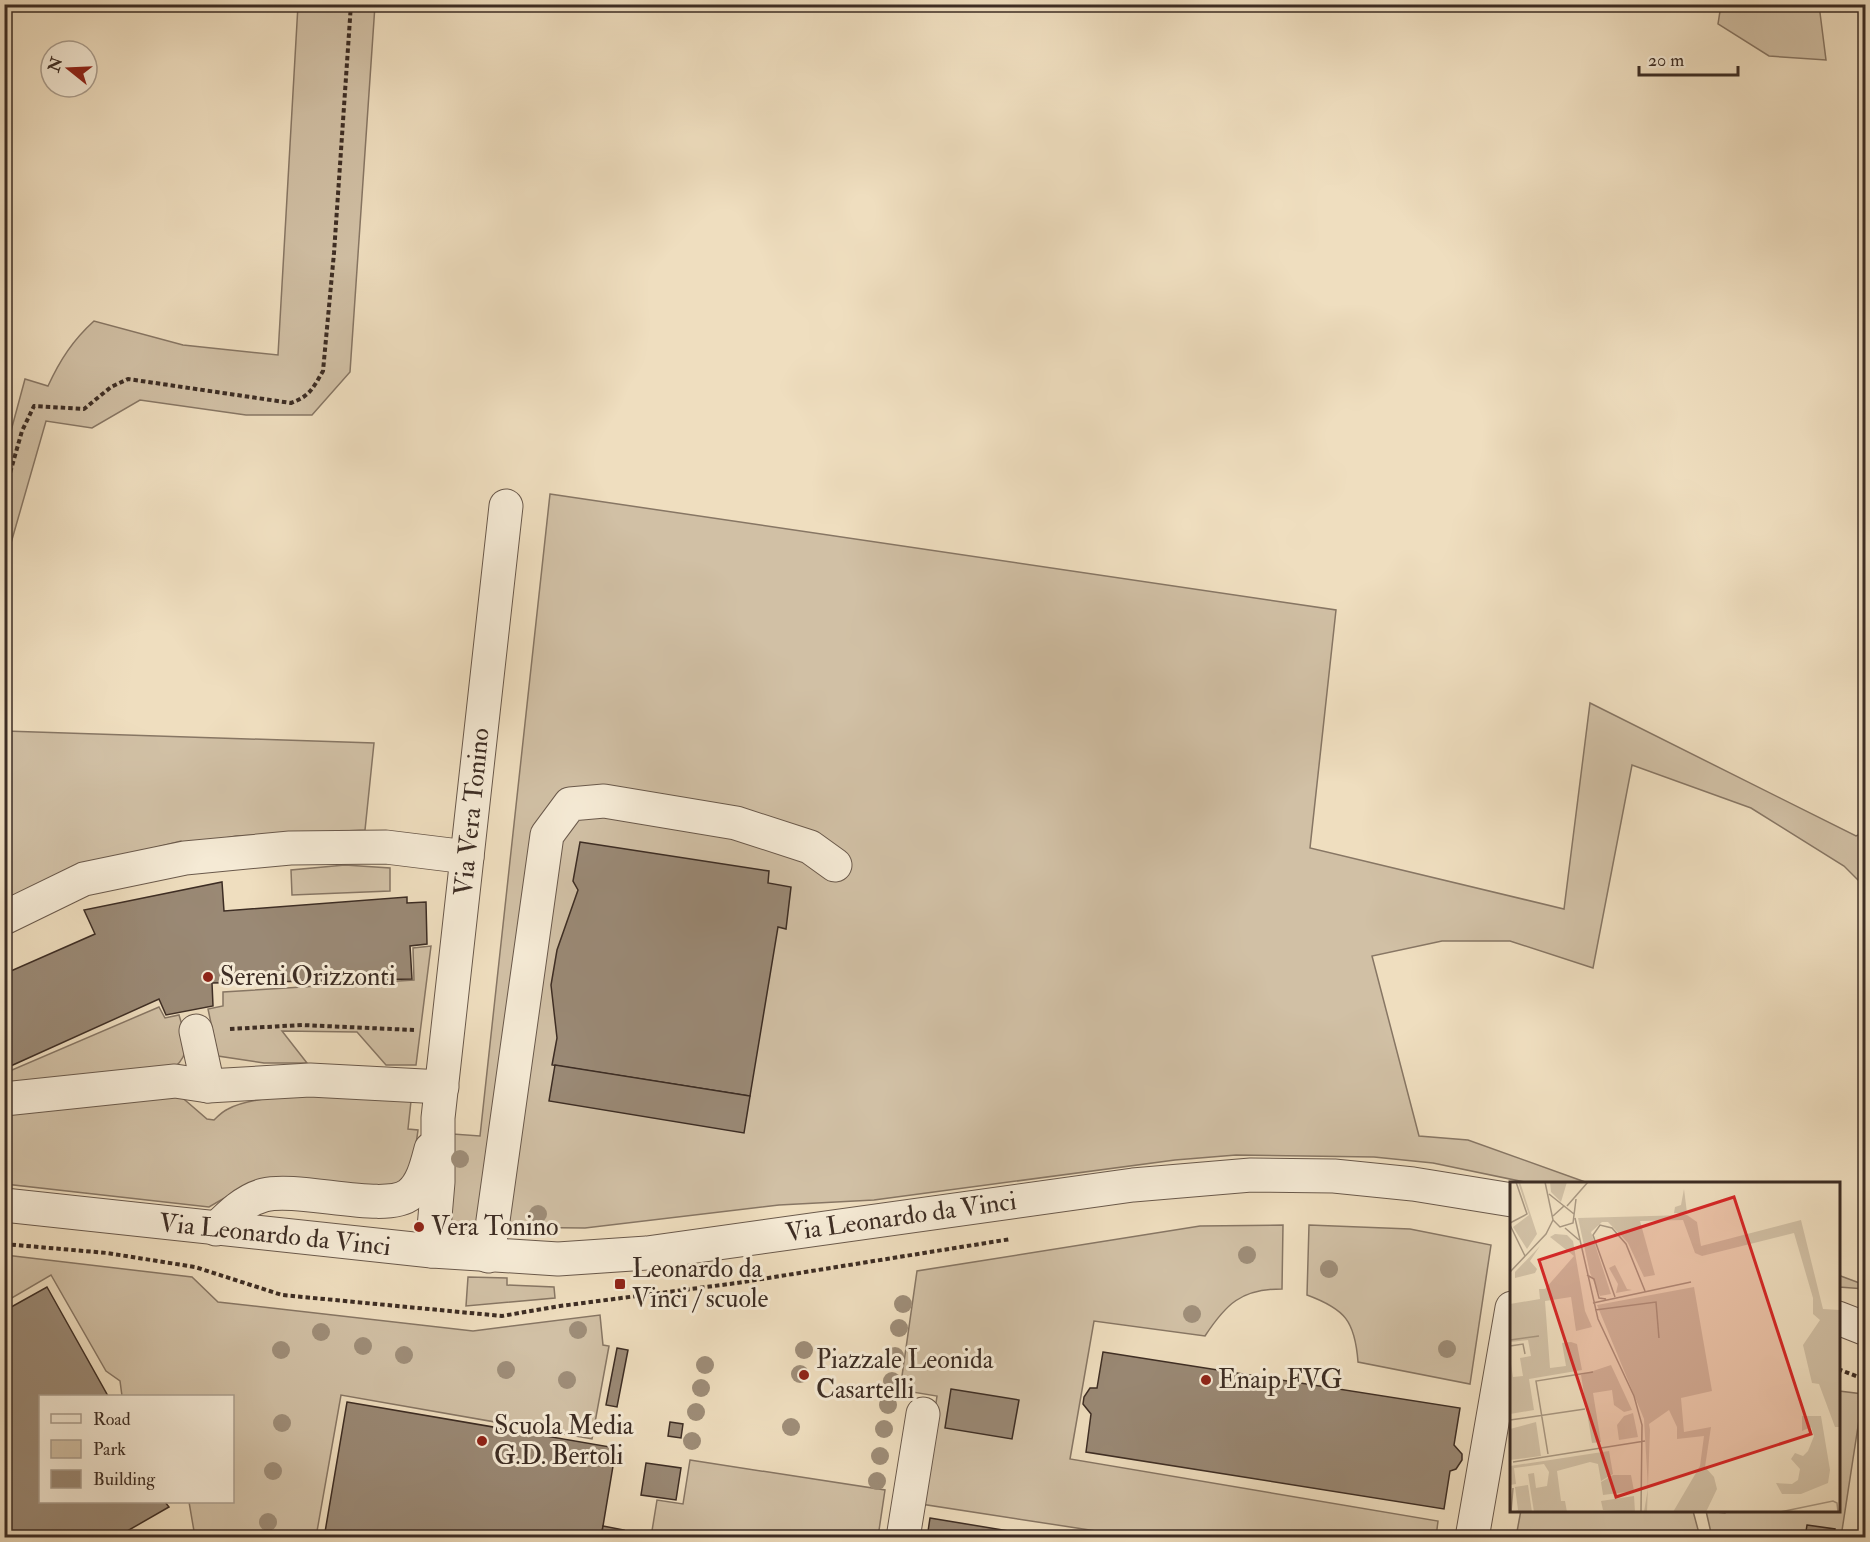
<svg xmlns="http://www.w3.org/2000/svg" width="1870" height="1542" viewBox="0 0 1870 1542" font-family="'IM FELL Double Pica',serif">
	<rect width="100%" height="100%" fill="#efdebf"/>
	<filter id="stains"><feTurbulence type="fractalNoise" baseFrequency=".00333" numOctaves="4"/><feColorMatrix values="0 0 0 0 .2 0 0 0 0 .09 0 0 0 0 .02 0 0 0 .5 -.17"/></filter>
	<radialGradient id="worn" r=".72"><stop offset=".6" stop-color="#630" stop-opacity="0"/><stop offset="1" stop-color="#630" stop-opacity=".3"/></radialGradient>
	<g fill="#d1c0a5" stroke="#877664" stroke-width="1.5">
		<path d="M 298,5 L 375,5 L 350,372 L 312,415 L 246,415 L 140,400 L 92,428 L 46,421 L 5,564 L 5,453 L 25,379 L 48,386 C 60,360 73,340 94,321 L 183,345 L 278,355 Z"/>
		<polygon points="1721,5 1819,5 1826,60 1769,56 1718,24"/>
		<polygon points="550,494 1336,610 1310,848 1564,909 1590,703 1856,836 1865,832 1865,887 1844,866 1751,808 1632,765 1593,968 1510,941 1442,941 1372,956 1419,1136 1468,1140 1588,1183 1529,1183 1433,1163 1374,1157 1236,1155 1175,1160 874,1200 779,1205 585,1228 470,1227 461,1232 452,1229 444,1221 453,1134 480,1136"/>
		<polygon points="5,731 374,743 365,830 236,836 185,846 181,841 82,866 5,903"/>
		<polygon points="345,865 390,868 390,891 292,895 291,870"/>
		<polygon points="431,946 416,1065 386,1065 357,1032 282,1031 307,1063 264,1063 218,1056 208,1009 223,1006 223,992 414,980 413,948"/>
		<path d="M 159,1007 L 165,1018 L 179,1015 C 185,1036 193,1051 175,1067 L 5,1088 L 5,1073 Z"/>
		<path d="M 178,1094 L 207,1119 L 214,1120 C 218,1116 223,1111 228,1109 C 265,1089 369,1097 411,1101 L 408,1129 L 418,1130 C 415,1153 413,1171 397,1188 L 233,1193 L 209,1207 L 5,1184 L 4,1109 Z"/>
		<path d="M 1283,1225 L 1282,1289 C 1241,1289 1226,1304 1205,1336 L 1094,1321 L 1070,1459 L 1438,1521 L 1436,1537 L 1135,1537 L 921,1504 L 937,1396 L 900,1390 L 917,1271 L 1200,1226 Z"/>
		<path d="M 1309,1225 L 1410,1229 L 1491,1245 L 1470,1384 L 1358,1362 C 1355,1321 1345,1309 1307,1295 Z"/>
		<polygon points="5,1255 192,1277 218,1302 473,1331 600,1315 603,1345 609,1346 592,1439 341,1395 316,1537 195,1537 189,1502 232,1502 232,1396 122,1396 120,1381 106,1371 51,1275 5,1302"/>
		<polygon points="1838,1275 1865,1285 1865,1289 1839,1287"/>
		<polygon points="468,1277 507,1278 507,1285 554,1287 555,1298 466,1306"/>
		<polygon points="1839,1391 1863,1394 1841,1537 1712,1537 1706,1511 1725,1513 1726,1510 1838,1510"/>
		<polygon points="690,1460 885,1490 878,1537 651,1537 657,1500 683,1504"/>
		<polygon points="1521,1510 1693,1511 1700,1537 1516,1537"/>
	</g>
	<g fill="#9a8975" stroke="#3d2d24" stroke-width="1.5">
		<polygon points="580,842 769,871 768,883 791,887 786,929 778,927 750,1096 552,1065 557,1038 551,985 557,950 578,890 573,881"/>
		<polygon points="222,882 224,911 407,897 407,903 426,902 427,944 410,946 412,979 212,983 213,1006 166,1015 159,999 4,1069 4,974 95,934 84,910"/>
		<polygon points="555,1065 750,1096 744,1133 549,1101"/>
		<polygon points="47,1287 108,1396 40,1396 40,1502 165,1502 169,1507 115,1538 4,1538 4,1397 10,1394 4,1384 4,1311"/>
		<polygon points="617,1348 628,1350 617,1407 606,1405"/>
		<polygon points="1103,1352 1460,1408 1454,1445 1462,1454 1462,1460 1456,1469 1450,1471 1444,1509 1086,1452 1091,1414 1083,1404 1084,1397 1090,1388 1097,1388"/>
		<polygon points="951,1389 1019,1400 1012,1439 945,1428"/>
		<polygon points="347,1402 616,1448 601,1538 324,1538"/>
		<polygon points="670,1422 683,1424 681,1438 668,1436"/>
		<polygon points="646,1463 681,1468 676,1500 641,1495"/>
		<polygon points="930,1518 1027,1534 1052,1538 927,1538"/>
		<polygon points="1807,1525 1835,1529 1833,1538 1805,1538"/>
		<polygon points="603,1526 624,1530 622,1538 601,1538"/>
	</g>
	<g fill="none" stroke-linecap="round" stroke-linejoin="round">
		<defs>
			<g id="minor">
				<polyline points="4,918 84,879 185,858 290,848 386,847 467,857"/>
				<polyline points="196,1031 208,1086"/>
				<polyline points="4,1099 175,1081 208,1086 310,1080 442,1087"/>
				<polyline points="4,1205 432,1251 558,1259 647,1253 1133,1185 1251,1175 1334,1176 1413,1184 1512,1200"/>
				<path d="M 216,1229 C 230,1215 245,1200 264,1195 C 299,1186 386,1214 410,1194 C 423,1183 427,1164 431,1149"/>
				<polyline points="432,1251 438,1182 438,1118 506,506"/>
				<polyline points="488,1256 547,835 570,804 604,801 736,823 810,847 835,865"/>
				<polyline points="1838,1318 1866,1329"/>
				<polyline points="903,1538 923,1414"/>
				<polyline points="1472,1538 1512,1308"/>
			</g>
		</defs>
		<use href="#minor" stroke="#6a594b" stroke-width="35"/>
		<g stroke="#3d2d24" stroke-width="4" stroke-dasharray="4.5 3" stroke-linecap="butt">
			<path d="M 4,494 L 22,431 L 34,406 L 84,409 L 111,387 L 128,379 L 291,403 C 310,396 313,388 323,371 L 334,253 L 351,4"/>
			<polyline points="230,1029 302,1025 414,1030"/>
			<polyline points="4,1244 107,1253 195,1267 282,1295 502,1316 560,1306 737,1283 1011,1239"/>
			<polyline points="1838,1369 1866,1380"/>
		</g>
		<use href="#minor" stroke="#f5ead5" stroke-width="33"/>
	</g>
	<g fill="#9e8d78">
		<circle cx="460" cy="1159" r="9"/>
		<circle cx="538" cy="1214" r="9"/>
		<circle cx="1247" cy="1255" r="9"/>
		<circle cx="1329" cy="1269" r="9"/>
		<circle cx="903" cy="1304" r="9"/>
		<circle cx="1192" cy="1314" r="9"/>
		<circle cx="899" cy="1328" r="9"/>
		<circle cx="578" cy="1330" r="9"/>
		<circle cx="321" cy="1332" r="9"/>
		<circle cx="363" cy="1346" r="9"/>
		<circle cx="1447" cy="1349" r="9"/>
		<circle cx="281" cy="1350" r="9"/>
		<circle cx="804" cy="1350" r="9"/>
		<circle cx="404" cy="1355" r="9"/>
		<circle cx="895" cy="1356" r="9"/>
		<circle cx="705" cy="1365" r="9"/>
		<circle cx="506" cy="1370" r="9"/>
		<circle cx="800" cy="1374" r="9"/>
		<circle cx="567" cy="1380" r="9"/>
		<circle cx="892" cy="1381" r="9"/>
		<circle cx="701" cy="1388" r="9"/>
		<circle cx="888" cy="1405" r="9"/>
		<circle cx="696" cy="1412" r="9"/>
		<circle cx="282" cy="1423" r="9"/>
		<circle cx="791" cy="1427" r="9"/>
		<circle cx="884" cy="1429" r="9"/>
		<circle cx="692" cy="1441" r="9"/>
		<circle cx="880" cy="1456" r="9"/>
		<circle cx="273" cy="1471" r="9"/>
		<circle cx="877" cy="1481" r="9"/>
		<circle cx="268" cy="1522" r="9"/>
	</g>
	<g fill="#8f2418" stroke="#f5ead5" stroke-width="2">
		<circle cx="208" cy="977" r="6"/>
		<circle cx="419" cy="1227" r="6"/>
		<rect x="614" y="1278" width="12" height="12" rx="3"/>
		<circle cx="804" cy="1375" r="6"/>
		<circle cx="1206" cy="1380" r="6"/>
		<circle cx="482" cy="1441" r="6"/>
	</g>
	<g text-anchor="middle" dominant-baseline="central" stroke-width="6" stroke-linejoin="round" paint-order="stroke">
		<g font-size="26" fill="#3d2d24" stroke="#f5ead5">
			<text transform="translate(472 812) rotate(-84)">Via Vera Tonino</text>
			<text transform="translate(901 1217) rotate(-8)">Via Leonardo da Vinci</text>
			<text transform="translate(275 1235) rotate(6)">Via Leonardo da Vinci</text>
		</g>
		<g font-size="26" fill="#3d2d24" stroke="#f5ead5" text-anchor="start">
			<text x="220" y="977">Sereni Orizzonti</text>
			<text x="431" y="1227">Vera Tonino</text>
			<text x="632" y="1269">Leonardo da<tspan x="632" dy="30">Vinci / scuole</tspan></text>
			<text x="816" y="1360">Piazzale Leonida<tspan x="816" dy="30">Casartelli</tspan></text>
			<text x="1218" y="1380">Enaip FVG</text>
			<text x="494" y="1426">Scuola Media<tspan x="494" dy="30">G.D. Bertoli</tspan></text>
		</g>
	</g>
	<g transform="translate(1510 1182)">
		<rect width="330" height="330" fill="#efdebf"/>
		<path d="M 8,0 L 10,0 L 27,52 L 17,67 L 3,45 L 19,33 ZM 40,0 L 57,0 L 51,20 L 41,10 ZM 174,7 L 177,31 L 164,31 L 165,25 L 171,23 ZM 177,33 L 187,40 L 191,64 L 291,38 L 313,127 L 330,128 L 330,245 L 325,245 L 309,202 L 302,201 L 293,163 L 310,138 L 303,132 L 303,116 L 284,51 L 192,74 L 185,71 L 173,38 L 130,39 L 145,93 L 134,95 L 118,61 L 98,40 L 92,40 L 81,50 L 101,112 L 90,114 L 80,91 L 68,36 ZM 45,52 L 57,53 L 63,59 L 75,129 L 82,145 L 66,149 L 61,115 L 35,119 L 40,186 L 56,184 L 52,161 L 61,160 L 67,162 L 72,188 L 19,197 L 24,228 L 0,232 L 0,175 L 3,195 L 13,194 L 10,176 L 21,174 L 18,158 L 0,160 L 0,122 L 30,117 L 29,107 L 35,107 L 64,74 L 40,55 ZM 30,64 L 20,79 L 27,87 L 25,91 L 5,96 L 5,90 ZM 105,83 L 117,107 L 122,108 L 106,111 L 108,102 L 99,86 ZM 184,105 L 202,209 L 171,216 L 174,250 L 201,245 L 195,285 L 204,295 L 207,307 L 196,330 L 163,330 L 190,284 L 194,254 L 167,257 L 167,245 L 159,228 L 139,242 L 140,248 L 137,330 L 134,330 L 138,306 L 134,237 L 87,123 ZM 101,183 L 122,228 L 114,230 L 104,223 L 102,208 L 83,211 L 91,260 L 82,261 L 71,193 ZM 123,231 L 128,255 L 109,258 L 107,243 L 114,234 ZM 292,234 L 311,234 L 320,288 L 318,301 L 291,312 L 272,312 L 266,301 L 282,302 L 288,298 L 290,287 L 281,277 L 285,271 L 293,274 L 298,269 L 304,254 L 301,245 L 292,249 ZM 26,240 L 31,274 L 0,278 L 0,282 L 0,247 ZM 99,269 L 103,292 L 91,299 L 88,282 L 80,280 L 47,289 L 51,319 L 55,319 L 57,330 L 24,330 L 18,292 L 24,291 L 26,306 L 37,304 L 39,290 L 34,282 L 4,286 L 6,302 L 0,303 L 0,284 ZM 103,293 L 121,293 L 124,309 L 93,313 L 91,300 ZM 18,303 L 22,330 L 3,330 L 8,328 L 5,305 ZM 124,314 L 125,330 L 93,328 L 91,319 Z" fill="#d1c0a5"/>
		<path fill="none" stroke="#a89781" stroke-width="1.5" d="M 35,0 L 43,38 L 50,45 L 63,41 L 66,17M 39,12 L 54,24M 57,24 L 78,0M 43,34 L 54,24 L 64,32M 65,36 L 88,137 L 124,214 L 132,243 L 131,330M 0,41 L 17,32 L 6,0M 0,43 L 15,74M 55,46 L 69,58M 0,90 L 36,52 L 43,38M 77,93 L 84,97 L 89,116 L 96,117M 105,115 L 83,53 L 90,43 L 102,46 L 116,62 L 135,109M 83,121 L 181,100M 85,128 L 146,120 L 149,156M 0,158 L 29,154M 0,164 L 13,162 L 15,172M 0,238 L 75,227M 38,272 L 26,199 L 83,190M 3,280 L 135,259M 1,330 L 3,306M 270,330 L 323,319 L 327,321 L 328,330"/>
		<path fill="#d62828" fill-opacity="0.15" stroke="#d62828" stroke-width="3" d="M 224,15 L 301,252 L 106,315 L 29,78 Z"/>
		<rect width="330" height="330" fill="none" stroke="#3d2d24" stroke-width="3"/>
	</g>
	<rect width="1870" height="1542" fill="none" stroke="#efdebf" stroke-width="24"/>
	<rect x="6" y="6" width="1858" height="1530" fill="none" stroke="#3d2d24" stroke-width="3"/>
	<rect x="12" y="12" width="1846" height="1518" fill="none" stroke="#3d2d24" stroke-width="1.5"/>
	<rect x="39" y="1395" width="195" height="108" fill="#f5ead5" stroke="#ab9e8e" stroke-width="1.5"/>
	<rect x="51" y="1414" width="30" height="9" fill="#f5ead5" stroke="#ab9e8e" stroke-width="1.5"/>
	<text x="93" y="1425" font-size="18" fill="#3d2d24">Road</text>
	<rect x="51" y="1440" width="30" height="18" fill="#d1c0a5" stroke="#ab9e8e" stroke-width="1.5"/>
	<text x="93" y="1455" font-size="18" fill="#3d2d24">Park</text>
	<rect x="51" y="1470" width="30" height="18" fill="#9a8975" stroke="#ab9e8e" stroke-width="1.5"/>
	<text x="93" y="1485" font-size="18" fill="#3d2d24">Building</text>
	<g transform="translate(69 69) rotate(288)"><circle r="28" fill="#f5ead5" stroke="#ab9e8e" stroke-width="1.5"/>
	<path d="M0-4.5L10 22L0 15L-10 22Z" fill="#8f2418"/>
	<text y="-9" font-size="16" font-weight="bold" text-anchor="middle" fill="#3d2d24">N</text>
	</g>
	<path d="M1639 66v9h99v-9" fill="none" stroke="#3d2d24" stroke-width="3"/>
	<text x="1648" y="66" font-size="18" fill="#3d2d24" stroke="#f5ead5" stroke-width="4.5" paint-order="stroke">20 m</text>
	<rect width="100%" height="100%" filter="url(#stains)"/>
	<rect width="100%" height="100%" fill="url(#worn)"/>
</svg>
